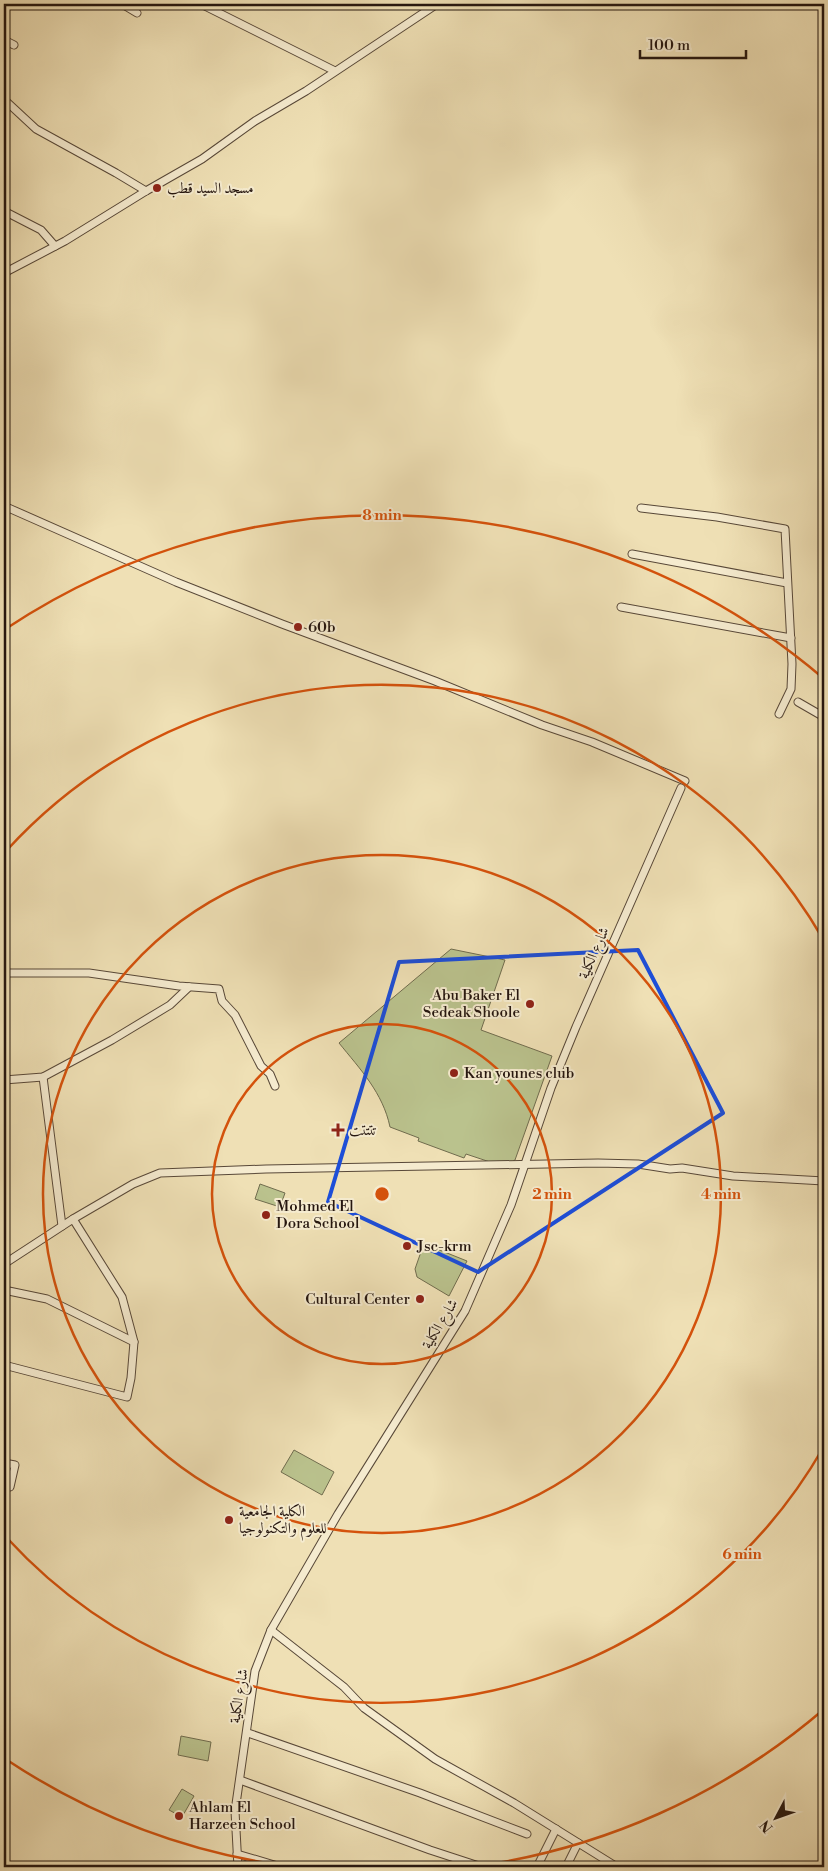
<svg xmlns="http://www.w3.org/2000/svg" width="828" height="1871" viewBox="0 0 828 1871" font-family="'Libre Bodoni',Amiri,serif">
	<rect width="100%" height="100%" fill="#efe0b5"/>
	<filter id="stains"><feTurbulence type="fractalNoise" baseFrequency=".004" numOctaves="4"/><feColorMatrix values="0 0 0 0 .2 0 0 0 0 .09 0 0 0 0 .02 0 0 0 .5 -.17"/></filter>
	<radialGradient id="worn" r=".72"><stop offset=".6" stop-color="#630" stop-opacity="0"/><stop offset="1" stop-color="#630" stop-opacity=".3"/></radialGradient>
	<g fill="#bac28d" stroke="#706c4e">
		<path d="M 451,949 L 505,960 L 481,1030 L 552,1056 L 515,1160 L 507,1165 L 490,1162 L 466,1154 L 464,1158 L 418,1141 L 419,1138 L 390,1127 C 383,1093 360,1069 339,1043 Z"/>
		<polygon points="260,1184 285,1193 280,1207 255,1199"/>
		<polygon points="427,1245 467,1261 449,1296 417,1277 415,1269 423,1246"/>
		<polygon points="294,1450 334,1472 322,1495 281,1472"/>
		<polygon points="181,1736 211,1742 208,1761 178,1755"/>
		<polygon points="182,1789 194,1796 182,1817 169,1810"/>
	</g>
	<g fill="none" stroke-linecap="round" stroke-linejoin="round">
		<defs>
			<g id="minor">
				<polyline points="122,4 137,13"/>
				<polyline points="201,4 335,71"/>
				<polyline points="4,40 14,45"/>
				<polyline points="4,103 8,103 36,129 116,173 146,191"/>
				<polyline points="4,211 41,230 55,246"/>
				<polyline points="4,273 65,241 146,191 202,159 255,121 306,91 437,4"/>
				<polyline points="4,506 176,582 282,624 435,681 542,725 592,742 685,781"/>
				<polyline points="641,508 717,517 785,529 792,664 791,689 779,714"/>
				<polyline points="632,554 787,583"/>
				<polyline points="621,607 791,638"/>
				<polyline points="798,702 824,717"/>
				<polyline points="4,973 89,973 179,986 219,989 222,1001 235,1015 261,1066 270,1074 275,1086"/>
				<polyline points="43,1077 62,1226"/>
				<polyline points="4,1080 43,1077 112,1040 170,1005 189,987"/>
				<polyline points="4,1264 73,1219 133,1184 160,1173 266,1169 598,1163 638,1164 670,1169 682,1168 733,1176 824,1181"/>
				<polyline points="4,1290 47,1299 134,1342"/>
				<polyline points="4,1365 127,1397 131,1378 134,1342 122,1297 73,1219"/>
				<polyline points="4,1463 15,1465 10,1487"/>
				<polyline points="271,1630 344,1687 364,1708 435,1759 514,1803 617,1867"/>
				<polyline points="248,1733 420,1793 527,1834"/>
				<polyline points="240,1780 430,1850 482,1867"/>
				<polyline points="237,1854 281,1867"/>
				<polyline points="238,1867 235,1811 255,1671 271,1630 338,1514 465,1311 511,1205 551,1088 576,1027 681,788"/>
				<polyline points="537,1867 556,1829"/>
				<polyline points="566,1867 578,1843"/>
			</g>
		</defs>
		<use href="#minor" stroke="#584838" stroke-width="9"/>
		<use href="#minor" stroke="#f5ebcf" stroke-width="7"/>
	</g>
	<path fill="none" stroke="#1d4ed8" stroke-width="4" stroke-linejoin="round" d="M 638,950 L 723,1113 L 478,1272 L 328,1202 L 399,962 Z"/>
	<g fill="none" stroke="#d4520c" stroke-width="2.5">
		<circle cx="382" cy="1194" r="170"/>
		<circle cx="382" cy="1194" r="339"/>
		<path d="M823 1448A509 509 0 0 1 7 1538M7 850A509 509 0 0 1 823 939"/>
		<path d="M823 1710A679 679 0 0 1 471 1867M293 1867A679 679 0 0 1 7 1760M7 628A679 679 0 0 1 823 678"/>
	</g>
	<g fill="#8f2418" stroke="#f5ebcf" stroke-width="2">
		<circle cx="157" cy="188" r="5"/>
		<circle cx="298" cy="627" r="5"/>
		<circle cx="530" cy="1004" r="5"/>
		<circle cx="454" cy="1073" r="5"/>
		<path d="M335.5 1122.5h5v5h5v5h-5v5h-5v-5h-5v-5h5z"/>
		<circle cx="266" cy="1215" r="5"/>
		<circle cx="407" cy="1246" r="5"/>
		<circle cx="420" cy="1299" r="5"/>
		<circle cx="229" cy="1520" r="5"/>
		<circle cx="179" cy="1816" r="5"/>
	</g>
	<g text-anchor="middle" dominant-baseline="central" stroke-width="4" stroke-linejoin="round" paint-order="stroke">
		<g font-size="15" fill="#25160f" stroke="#f5ebcf" text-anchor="start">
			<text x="167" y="188">مسجد السيد قطب</text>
			<text x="308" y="627">60b</text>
			<text x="520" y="995" text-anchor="end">Abu Baker El<tspan x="520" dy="17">Sedeak Shoole</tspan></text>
			<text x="464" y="1073">Kan younes club</text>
			<text x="349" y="1130">تتتتت</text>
			<text x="276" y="1206">Mohmed El<tspan x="276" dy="17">Dora School</tspan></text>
			<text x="417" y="1246">Jsc-krm</text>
			<text x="410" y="1299" text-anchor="end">Cultural Center</text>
			<text x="239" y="1511">الكلية الجامعية<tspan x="239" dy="17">للعلوم والتكنولوجيا</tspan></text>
			<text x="189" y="1807">Ahlam El<tspan x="189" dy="17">Harzeen School</tspan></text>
		</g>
		<g font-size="15" fill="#25160f" stroke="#f5ebcf">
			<text transform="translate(594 953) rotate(-66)">شارع الكلية</text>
			<text transform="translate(440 1324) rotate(-59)">شارع الكلية</text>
			<text transform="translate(239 1696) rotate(-81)">شارع الكلية</text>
		</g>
	</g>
	<circle cx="382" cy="1194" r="8" fill="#d4520c" stroke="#f5ebcf" stroke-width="2.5"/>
	<g font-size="15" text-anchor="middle" font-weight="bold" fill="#d4520c" stroke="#f5ebcf" stroke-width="4" stroke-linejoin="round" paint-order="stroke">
		<text x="382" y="520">8 min</text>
		<text x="552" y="1199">2 min</text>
		<text x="721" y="1199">4 min</text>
		<text x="742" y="1559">6 min</text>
	</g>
	<rect width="828" height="1871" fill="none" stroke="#efe0b5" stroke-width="20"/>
	<rect x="5" y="5" width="818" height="1861" fill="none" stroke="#25160f" stroke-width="2.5"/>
	<rect x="10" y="10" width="808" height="1851" fill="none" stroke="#25160f"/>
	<g transform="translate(776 1818) rotate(229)" stroke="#f5ebcf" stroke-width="4" paint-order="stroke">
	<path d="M0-4L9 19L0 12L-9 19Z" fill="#25160f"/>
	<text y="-8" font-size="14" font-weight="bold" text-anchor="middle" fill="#25160f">N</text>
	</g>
	<path d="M640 50v8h106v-8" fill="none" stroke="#25160f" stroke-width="2.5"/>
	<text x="648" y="50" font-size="15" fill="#25160f" stroke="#f5ebcf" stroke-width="4" paint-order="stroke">100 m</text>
	<rect width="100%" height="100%" filter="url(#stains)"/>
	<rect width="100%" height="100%" fill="url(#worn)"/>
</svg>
